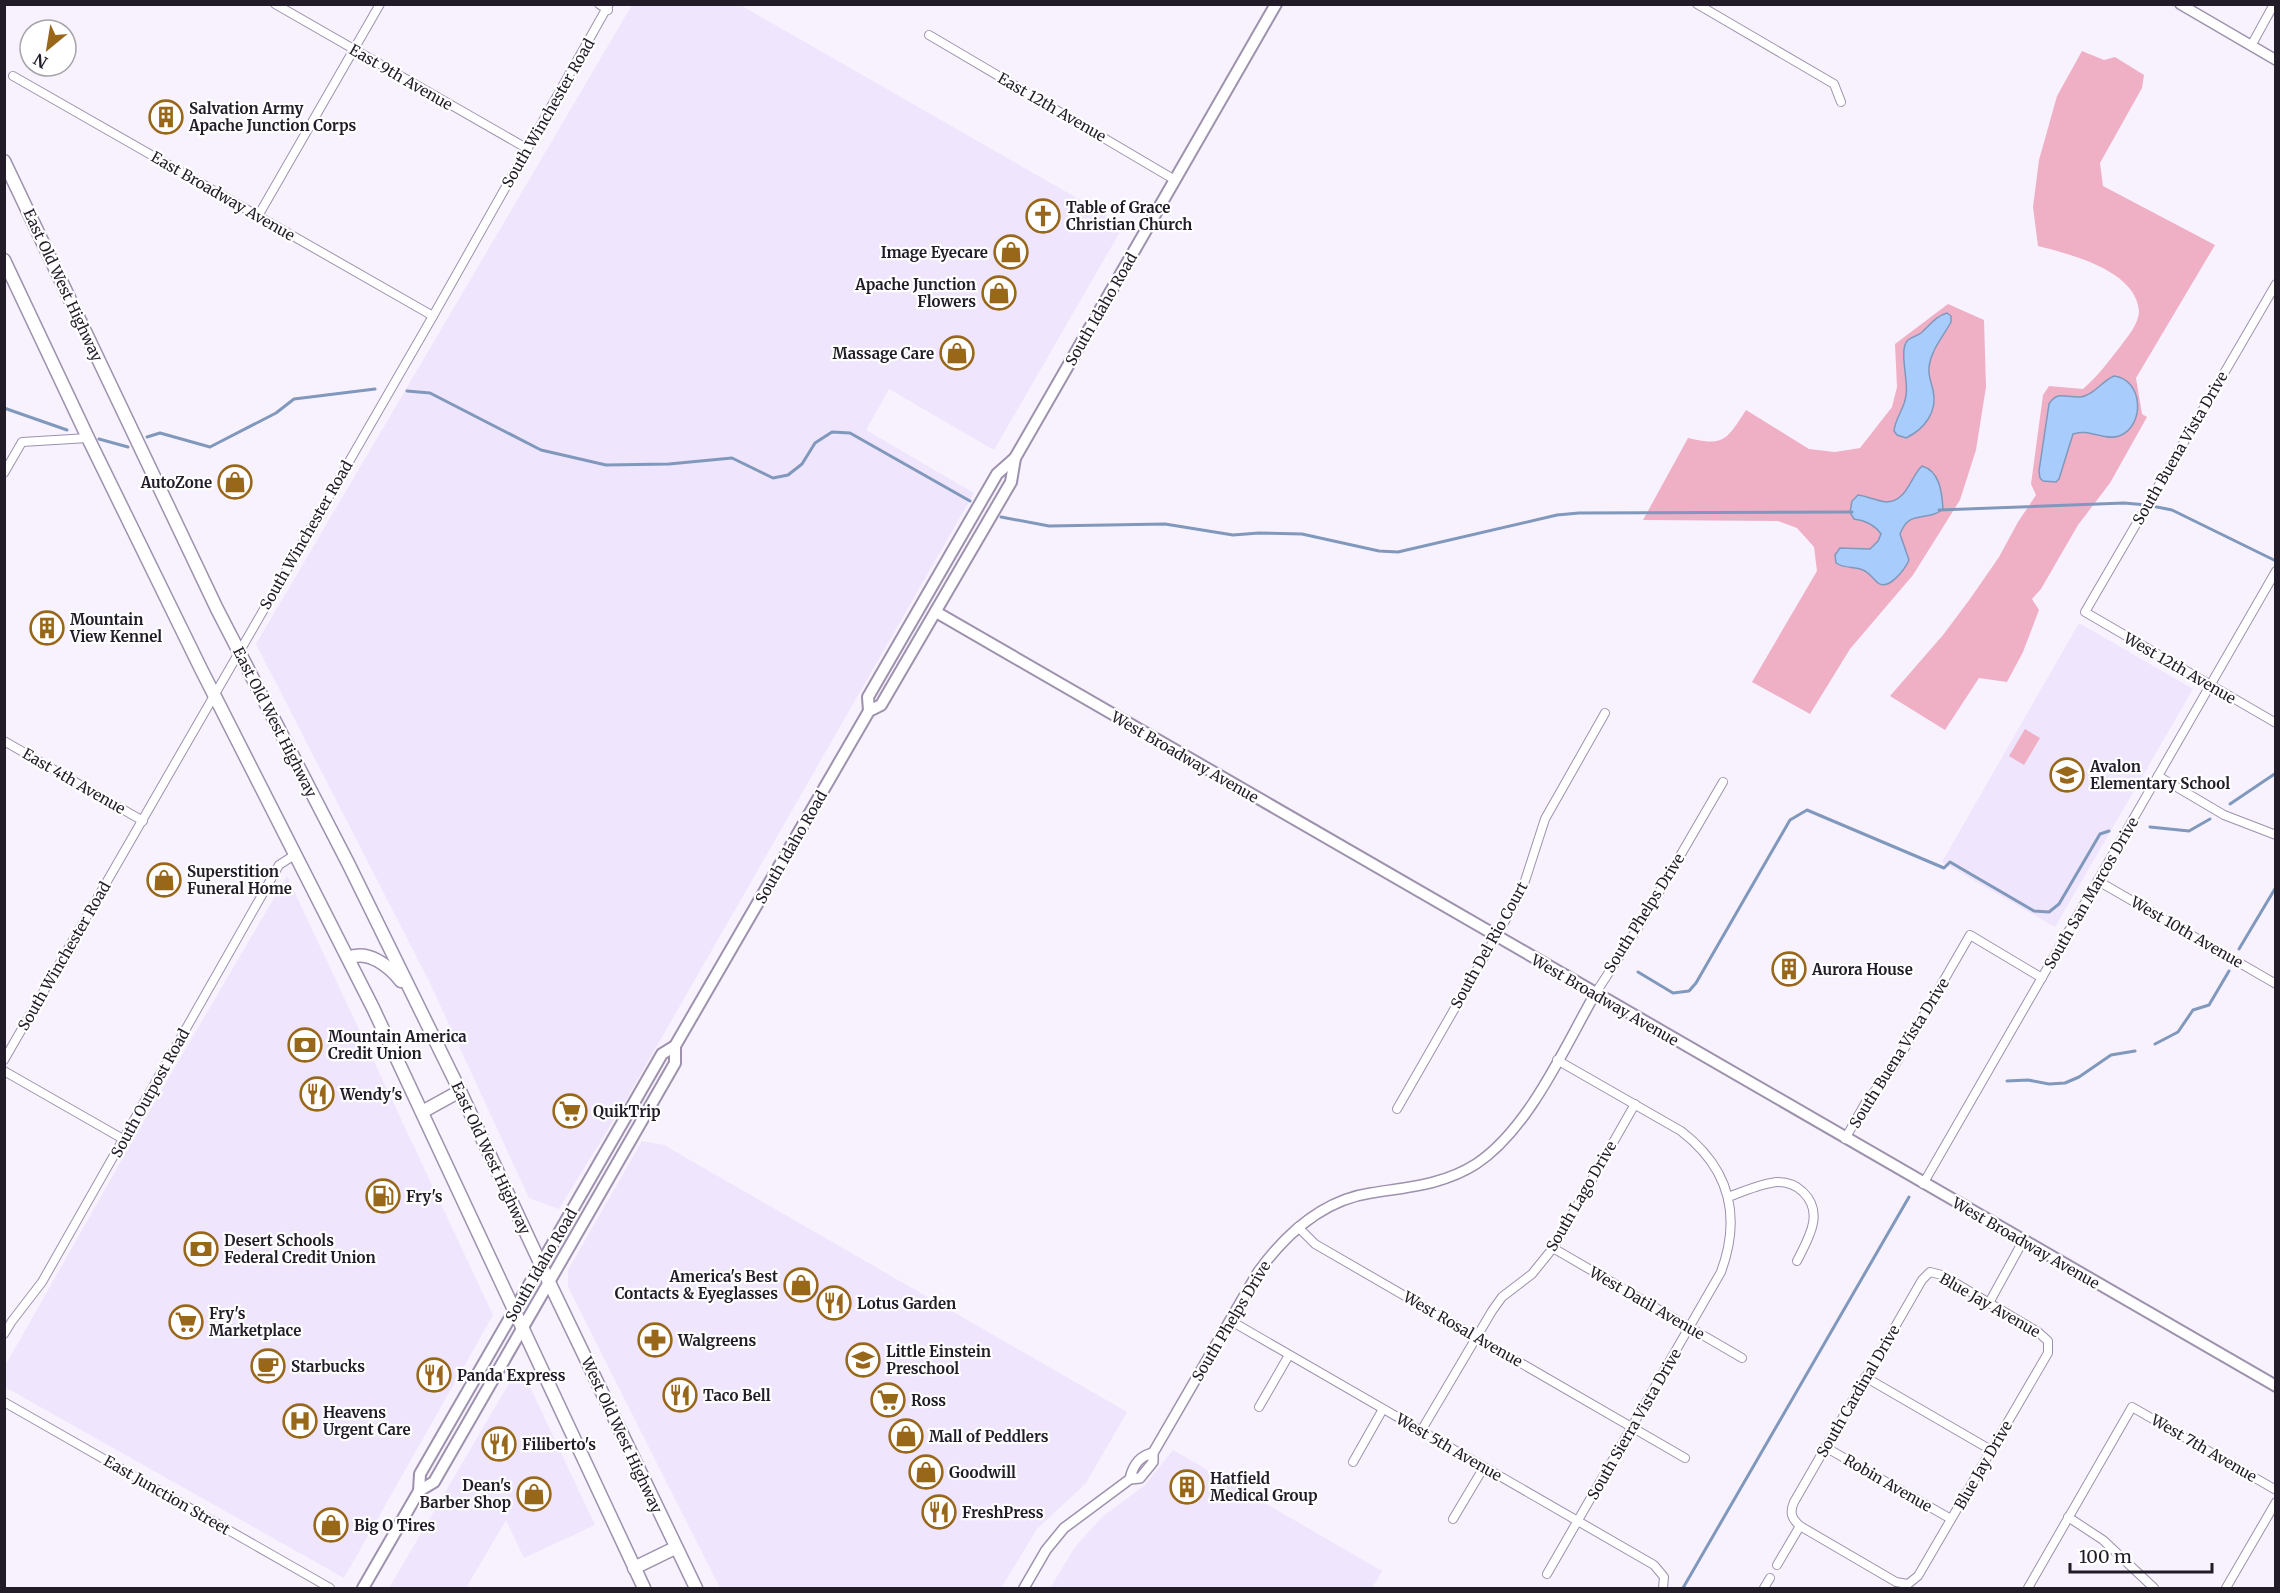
<svg xmlns="http://www.w3.org/2000/svg" width="2280" height="1593" viewBox="0 0 2280 1593" font-family="Merriweather,serif">
	<rect width="100%" height="100%" fill="#f8f2ff"/>
	<g fill="#efe5fc">
		<polygon points="632,5 740,5 1124,225 994,450 889,389 866,430 974,493 627,1098 559,1209 529,1198 429,981 256,644"/>
		<polygon points="2079,623 2193,689 2055,927 1942,862"/>
		<polygon points="287,876 493,1315 344,1578 5,1387 5,1366 158,1096"/>
		<polygon points="642,1141 664,1145 1127,1412 1086,1483 1037,1529 1001,1588 720,1588 568,1287 568,1270"/>
		<polygon points="511,1380 529,1385 595,1525 524,1558 506,1520 466,1588 389,1588"/>
		<polygon points="1173,1450 1382,1571 1372,1588 1050,1588 1075,1547 1103,1516 1144,1486"/>
	</g>
	<g fill="#efb0c6">
		<path d="M 2082,51 L 2104,60 L 2115,57 L 2144,75 L 2142,88 L 2100,163 L 2103,186 L 2215,245 L 2136,378 L 2142,414 L 2147,417 L 2110,483 L 2078,525 L 2041,589 L 2032,599 L 2039,610 L 2023,652 L 2007,682 L 1979,678 L 1945,730 L 1890,696 L 1943,635 L 1970,599 L 1999,557 L 2018,522 L 2036,495 L 2031,484 L 2043,395 L 2049,386 L 2083,389 C 2097,377 2108,362 2120,347 C 2127,337 2139,324 2139,311 C 2136,270 2069,254 2038,246 L 2033,207 L 2039,160 L 2057,96 Z"/>
		<path d="M 1948,304 L 1984,320 L 1986,387 L 1976,450 L 1960,500 L 1913,575 L 1850,649 L 1810,714 L 1752,682 L 1817,571 L 1814,547 L 1797,528 L 1778,521 L 1643,520 L 1688,438 C 1725,447 1727,439 1746,410 L 1809,449 L 1835,452 L 1860,448 L 1892,407 L 1897,387 L 1895,344 Z"/>
		<polygon points="2025,729 2040,738 2024,765 2009,756"/>
	</g>
	<g fill="#a8cdfc" stroke="#8098bc" stroke-width="1.5">
		<path d="M 1947,313 L 1951,316 L 1951,322 C 1943,337 1931,350 1929,367 C 1928,376 1931,381 1933,390 C 1938,411 1925,429 1906,438 L 1897,435 L 1894,431 C 1895,418 1905,408 1906,395 C 1909,381 1898,349 1908,340 C 1912,337 1917,336 1921,333 C 1930,325 1936,316 1947,313 Z"/>
		<path d="M 2114,376 C 2143,379 2146,426 2119,436 C 2104,441 2088,428 2073,434 L 2059,479 L 2056,482 L 2043,481 L 2040,478 L 2039,471 L 2049,404 C 2058,390 2066,398 2080,397 C 2093,396 2102,381 2114,376 Z"/>
		<path d="M 1922,466 C 1940,471 1942,493 1943,509 C 1926,523 1910,508 1900,534 L 1909,560 C 1905,569 1889,591 1878,583 C 1872,578 1870,573 1863,570 C 1854,566 1845,569 1836,563 L 1835,555 L 1840,548 L 1870,549 L 1878,541 L 1881,534 C 1875,525 1864,520 1854,519 L 1850,512 L 1852,501 L 1858,495 C 1867,496 1877,501 1886,502 C 1907,502 1910,477 1922,466 Z"/>
	</g>
	<g fill="none" stroke-linecap="round" stroke-linejoin="round">
		<g stroke="#8098bc" stroke-width="3">
			<polyline points="407,391 430,393 541,450 606,465 669,464 732,458 773,478 788,475 802,464 815,443 832,432 850,433 970,501"/>
			<polyline points="4,408 67,430"/>
			<polyline points="147,437 160,433 210,447 276,413 294,399 375,389"/>
			<polyline points="99,439 128,447"/>
			<polyline points="1939,510 2124,503 2147,505 2172,510 2276,561"/>
			<polyline points="1001,517 1049,526 1165,524 1233,535 1259,533 1302,534 1379,551 1398,552 1557,515 1579,513 1852,512"/>
			<polyline points="2230,804 2276,773"/>
			<polyline points="2150,827 2189,831 2210,819"/>
			<polyline points="2239,949 2276,887"/>
			<polyline points="1638,972 1673,993 1689,991 1696,983 1790,820 1807,810 1944,868 1950,862 2034,911 2049,912 2059,904 2100,834 2109,831"/>
			<polyline points="2155,1044 2178,1032 2193,1010 2209,1005 2229,971"/>
			<polyline points="2007,1081 2028,1080 2049,1084 2065,1083 2079,1077 2111,1055 2135,1051"/>
			<polyline points="1683,1588 1909,1197"/>
		</g>
		<defs>
			<g id="minor">
				<polyline points="275,4 528,149"/>
				<polyline points="599,4 608,10"/>
				<polyline points="1697,4 1834,84 1841,102"/>
				<polyline points="929,35 1175,180"/>
				<polyline points="2251,46 2274,4"/>
				<polyline points="13,76 433,316"/>
				<polyline points="258,216 380,4"/>
				<polyline points="2276,284 2085,612 2276,723"/>
				<polyline points="4,473 22,442 88,438"/>
				<polyline points="4,741 143,821"/>
				<polyline points="2158,776 2224,815 2276,835"/>
				<polyline points="2098,881 2276,984"/>
				<polyline points="1595,994 1641,923 1723,782"/>
				<polyline points="4,1060 433,316 609,4"/>
				<polyline points="4,1071 123,1139"/>
				<polyline points="1397,1109 1506,919 1524,884 1545,819 1605,713"/>
				<polyline points="1845,1139 1866,1102 1895,1065 1970,935 2042,978"/>
				<polyline points="1923,1184 2276,571"/>
				<path d="M 1728,1197 C 1743,1192 1761,1183 1778,1182 C 1788,1182 1796,1185 1803,1192 C 1825,1213 1808,1239 1797,1261"/>
				<polyline points="1298,1227 1315,1244 1685,1458"/>
				<polyline points="1553,1248 1742,1358"/>
				<path d="M 1930,1272 L 1942,1275 L 2038,1332 L 2048,1341 L 2048,1353 L 1918,1576 L 1908,1584 L 1896,1582 L 1800,1526 C 1792,1519 1789,1513 1794,1502 L 1922,1280 Z"/>
				<polyline points="1989,1303 2023,1241"/>
				<polyline points="1231,1321 1654,1565 1664,1577 1663,1588"/>
				<polyline points="4,1334 12,1321 42,1282 279,865 296,854"/>
				<polyline points="1865,1377 1991,1450"/>
				<polyline points="4,1402 330,1588"/>
				<polyline points="1259,1407 1289,1355"/>
				<polyline points="1421,1431 1492,1311 1502,1297 1532,1274 1553,1248 1635,1104"/>
				<polyline points="1825,1447 1951,1519"/>
				<polyline points="1353,1462 1383,1409"/>
				<polyline points="2068,1517 2103,1540 2154,1588"/>
				<polyline points="1453,1519 1484,1467"/>
				<polyline points="1777,1565 1800,1526"/>
				<path d="M 1547,1574 L 1721,1272 C 1742,1215 1729,1168 1681,1131 L 1557,1060"/>
				<polyline points="1764,1588 1770,1578"/>
				<polyline points="2028,1588 2132,1407 2276,1490"/>
				<polyline points="2226,1588 2276,1502"/>
			</g>
			<g id="tertiary">
				<polyline points="2180,4 2276,60"/>
				<path d="M 1130,1479 C 1133,1465 1139,1456 1153,1453"/>
				<path d="M 1024,1588 L 1046,1550 L 1064,1528 L 1130,1479 L 1140,1478 L 1153,1462 L 1153,1453 L 1258,1272 C 1285,1235 1323,1200 1371,1193 C 1408,1187 1443,1185 1476,1164 C 1529,1129 1564,1048 1595,994"/>
			</g>
			<g id="secondary">
				<polyline points="936,612 2276,1386"/>
				<polyline points="869,711 868,697 997,474 1015,458 1276,4"/>
				<polyline points="419,1491 420,1474 662,1054 675,1046"/>
				<polyline points="363,1588 419,1491 434,1482 675,1063 675,1046 869,711 881,705 1011,482 1015,458"/>
			</g>
			<g id="primary">
				<polyline points="4,161 217,609 348,863 460,1091 549,1282 696,1588"/>
				<polyline points="4,260 88,438 201,669 373,1008 644,1588"/>
				<path d="M 348,958 C 368,949 389,966 401,981"/>
				<polyline points="422,1112 460,1091"/>
				<polyline points="634,1568 675,1548"/>
			</g>
		</defs>
		<use href="#minor" stroke="#9e91ae" stroke-width="10"/>
		<use href="#tertiary" stroke="#9e91ae" stroke-width="12"/>
		<use href="#secondary" stroke="#9e91ae" stroke-width="14"/>
		<use href="#primary" stroke="#9e91ae" stroke-width="15"/>
		<use href="#minor" stroke="#fff" stroke-width="8"/>
		<use href="#tertiary" stroke="#fff" stroke-width="9"/>
		<use href="#secondary" stroke="#fff" stroke-width="10"/>
		<use href="#primary" stroke="#fff" stroke-width="12"/>
	</g>
	<defs>
		<symbol id="building-ring" viewBox="-11 -11 22 22"><circle r="9.5" fill="#fff" stroke="#986719" stroke-width="1.5"/><path d="M-4-6H4V6H1V3H-1V6H-4ZM-2.5-4.3h1.7v1.8h-1.7ZM.8-4.3h1.7v1.8H.8ZM-2.5-1h1.7V.8h-1.7ZM.8-1h1.7V.8H.8Z" fill="#986719"/></symbol>
		<symbol id="church-ring" viewBox="-11 -11 22 22"><circle r="9.5" fill="#fff" stroke="#986719" stroke-width="1.5"/><path d="M-1.2-6h2.4v3.5h3.3v2.4h-3.3V6h-2.4V-.1h-3.3v-2.4h3.3Z" fill="#986719"/></symbol>
		<symbol id="shop-ring" viewBox="-11 -11 22 22"><circle r="9.5" fill="#fff" stroke="#986719" stroke-width="1.5"/><path d="M-5-2.5h2.3a2.7 3.5 0 0 1 5.4 0H5L5.5 6h-11ZM-1.5-2.5h3a1.5 2.3 0 0 0-3 0Z" fill="#986719"/></symbol>
		<symbol id="school-ring" viewBox="-11 -11 22 22"><circle r="9.5" fill="#fff" stroke="#986719" stroke-width="1.5"/><path d="M0-5L7-2L0 1L-7-2ZM-4 1L0 2.5L4 1V4Q0 6-4 4Z" fill="#986719"/></symbol>
		<symbol id="bank-ring" viewBox="-11 -11 22 22"><circle r="9.5" fill="#fff" stroke="#986719" stroke-width="1.5"/><path d="M-6-4H6V4H-6ZM0-2.3a2.3 2.3 0 1 0 0 4.6a2.3 2.3 0 1 0 0-4.6Z" fill="#986719"/></symbol>
		<symbol id="restaurant-ring" viewBox="-11 -11 22 22"><circle r="9.5" fill="#fff" stroke="#986719" stroke-width="1.5"/><path d="M-5-6h1v4h1v-4h1v4h1v-4h1v5L-1.5 .5V6h-2V.5L-5-1ZM5-6V6H3V1.5H1.5Q1.5-4 5-6Z" fill="#986719"/></symbol>
		<symbol id="supermarket-ring" viewBox="-11 -11 22 22"><circle r="9.5" fill="#fff" stroke="#986719" stroke-width="1.5"/><path d="M-6-5.5h2.5l.6 2H6L4.5 2H-2.5L-4.4-4H-6ZM-1.5 3.2a1.3 1.3 0 1 0 .1 0ZM3 3.2a1.3 1.3 0 1 0 .1 0Z" fill="#986719"/></symbol>
		<symbol id="fuel-ring" viewBox="-11 -11 22 22"><circle r="9.5" fill="#fff" stroke="#986719" stroke-width="1.5"/><path d="M-5.5-6h7V0h2V4h1.3V-2.5L3-4.5l.8-.8L6-3V5H2.5V1h-1V6h-7ZM-4.2-4.7v3.2H.2V-4.7Z" fill="#986719"/></symbol>
		<symbol id="pharmacy-ring" viewBox="-11 -11 22 22"><circle r="9.5" fill="#fff" stroke="#986719" stroke-width="1.5"/><path d="M-2-6h4v4h4v4h-4v4h-4v-4h-4v-4h4Z" fill="#986719"/></symbol>
		<symbol id="cafe-ring" viewBox="-11 -11 22 22"><circle r="9.5" fill="#fff" stroke="#986719" stroke-width="1.5"/><path d="M-5.5-4.5H6V0H3Q3 3.5 0 3.5H-2.5Q-5.5 3.5-5.5 0ZM3-3.2v2h1.7v-2ZM-6 4.5H4V6H-6Z" fill="#986719"/></symbol>
		<symbol id="hospital-ring" viewBox="-11 -11 22 22"><circle r="9.5" fill="#fff" stroke="#986719" stroke-width="1.5"/><path d="M-5-5h3v3.5h4V-5h3V5h-3V1.5h-4V5h-3Z" fill="#986719"/></symbol>
	</defs>
	<g fill-rule="evenodd">
		<use href="#building-ring" x="147" y="98" width="38" height="38"/>
		<use href="#church-ring" x="1024" y="197" width="38" height="38"/>
		<use href="#shop-ring" x="992" y="233" width="38" height="38"/>
		<use href="#shop-ring" x="980" y="274" width="38" height="38"/>
		<use href="#shop-ring" x="938" y="334" width="38" height="38"/>
		<use href="#shop-ring" x="216" y="463" width="38" height="38"/>
		<use href="#building-ring" x="28" y="609" width="38" height="38"/>
		<use href="#school-ring" x="2048" y="756" width="38" height="38"/>
		<use href="#shop-ring" x="145" y="861" width="38" height="38"/>
		<use href="#building-ring" x="1770" y="950" width="38" height="38"/>
		<use href="#bank-ring" x="286" y="1026" width="38" height="38"/>
		<use href="#restaurant-ring" x="298" y="1075" width="38" height="38"/>
		<use href="#supermarket-ring" x="551" y="1092" width="38" height="38"/>
		<use href="#fuel-ring" x="364" y="1177" width="38" height="38"/>
		<use href="#bank-ring" x="182" y="1230" width="38" height="38"/>
		<use href="#shop-ring" x="782" y="1266" width="38" height="38"/>
		<use href="#restaurant-ring" x="815" y="1284" width="38" height="38"/>
		<use href="#supermarket-ring" x="167" y="1303" width="38" height="38"/>
		<use href="#pharmacy-ring" x="636" y="1321" width="38" height="38"/>
		<use href="#school-ring" x="844" y="1341" width="38" height="38"/>
		<use href="#cafe-ring" x="249" y="1347" width="38" height="38"/>
		<use href="#restaurant-ring" x="415" y="1356" width="38" height="38"/>
		<use href="#restaurant-ring" x="661" y="1376" width="38" height="38"/>
		<use href="#supermarket-ring" x="869" y="1381" width="38" height="38"/>
		<use href="#hospital-ring" x="281" y="1402" width="38" height="38"/>
		<use href="#shop-ring" x="887" y="1417" width="38" height="38"/>
		<use href="#restaurant-ring" x="480" y="1425" width="38" height="38"/>
		<use href="#shop-ring" x="907" y="1453" width="38" height="38"/>
		<use href="#building-ring" x="1168" y="1468" width="38" height="38"/>
		<use href="#shop-ring" x="515" y="1475" width="38" height="38"/>
		<use href="#restaurant-ring" x="920" y="1493" width="38" height="38"/>
		<use href="#shop-ring" x="312" y="1506" width="38" height="38"/>
	</g>
	<g text-anchor="middle" dominant-baseline="central" stroke-width="4.5" stroke-linejoin="round" paint-order="stroke">
		<g font-size="15" fill="#221c28" stroke="#fff">
			<text transform="translate(401 77) rotate(30)">East 9th Avenue</text>
			<text transform="translate(1052 107) rotate(30)">East 12th Avenue</text>
			<text transform="translate(548 113) rotate(-60)">South Winchester Road</text>
			<text transform="translate(223 196) rotate(30)">East Broadway Avenue</text>
			<text transform="translate(63 285) rotate(65)">East Old West Highway</text>
			<text transform="translate(1101 309) rotate(-60)">South Idaho Road</text>
			<text transform="translate(2180 448) rotate(-60)">South Buena Vista Drive</text>
			<text transform="translate(306 535) rotate(-60)">South Winchester Road</text>
			<text transform="translate(2180 668) rotate(30)">West 12th Avenue</text>
			<text transform="translate(275 722) rotate(63)">East Old West Highway</text>
			<text transform="translate(1185 757) rotate(30)">West Broadway Avenue</text>
			<text transform="translate(74 781) rotate(30)">East 4th Avenue</text>
			<text transform="translate(791 847) rotate(-60)">South Idaho Road</text>
			<text transform="translate(2091 893) rotate(-60)">South San Marcos Drive</text>
			<text transform="translate(1644 913) rotate(-58)">South Phelps Drive</text>
			<text transform="translate(2187 932) rotate(30)">West 10th Avenue</text>
			<text transform="translate(1489 945) rotate(-61)">South Del Rio Court</text>
			<text transform="translate(64 956) rotate(-60)">South Winchester Road</text>
			<text transform="translate(1605 1000) rotate(30)">West Broadway Avenue</text>
			<text transform="translate(1899 1053) rotate(-58)">South Buena Vista Drive</text>
			<text transform="translate(150 1093) rotate(-61)">South Outpost Road</text>
			<text transform="translate(491 1158) rotate(65)">East Old West Highway</text>
			<text transform="translate(1581 1196) rotate(-60)">South Lago Drive</text>
			<text transform="translate(2026 1243) rotate(30)">West Broadway Avenue</text>
			<text transform="translate(541 1265) rotate(-60)">South Idaho Road</text>
			<text transform="translate(1647 1303) rotate(30)">West Datil Avenue</text>
			<text transform="translate(1990 1305) rotate(30)">Blue Jay Avenue</text>
			<text transform="translate(1231 1321) rotate(-59)">South Phelps Drive</text>
			<text transform="translate(1463 1329) rotate(30)">West Rosal Avenue</text>
			<text transform="translate(1858 1391) rotate(-60)">South Cardinal Drive</text>
			<text transform="translate(1634 1424) rotate(-60)">South Sierra Vista Drive</text>
			<text transform="translate(622 1435) rotate(65)">West Old West Highway</text>
			<text transform="translate(1449 1447) rotate(30)">West 5th Avenue</text>
			<text transform="translate(2204 1448) rotate(30)">West 7th Avenue</text>
			<text transform="translate(1983 1465) rotate(-60)">Blue Jay Drive</text>
			<text transform="translate(1888 1483) rotate(30)">Robin Avenue</text>
			<text transform="translate(167 1495) rotate(30)">East Junction Street</text>
		</g>
		<g font-size="15" font-weight="bold" fill="#221c28" stroke="#fff" text-anchor="start">
			<text x="189" y="108">Salvation Army<tspan x="189" dy="17">Apache Junction Corps</tspan></text>
			<text x="1066" y="207">Table of Grace<tspan x="1066" dy="17">Christian Church</tspan></text>
			<text x="988" y="252" text-anchor="end">Image Eyecare</text>
			<text x="976" y="284" text-anchor="end">Apache Junction<tspan x="976" dy="17">Flowers</tspan></text>
			<text x="934" y="353" text-anchor="end">Massage Care</text>
			<text x="212" y="482" text-anchor="end">AutoZone</text>
			<text x="70" y="619">Mountain<tspan x="70" dy="17">View Kennel</tspan></text>
			<text x="2090" y="766">Avalon<tspan x="2090" dy="17">Elementary School</tspan></text>
			<text x="187" y="871">Superstition<tspan x="187" dy="17">Funeral Home</tspan></text>
			<text x="1812" y="969">Aurora House</text>
			<text x="328" y="1036">Mountain America<tspan x="328" dy="17">Credit Union</tspan></text>
			<text x="340" y="1094">Wendy's</text>
			<text x="593" y="1111">QuikTrip</text>
			<text x="406" y="1196">Fry's</text>
			<text x="224" y="1240">Desert Schools<tspan x="224" dy="17">Federal Credit Union</tspan></text>
			<text x="778" y="1276" text-anchor="end">America's Best<tspan x="778" dy="17">Contacts &amp; Eyeglasses</tspan></text>
			<text x="857" y="1303">Lotus Garden</text>
			<text x="209" y="1313">Fry's<tspan x="209" dy="17">Marketplace</tspan></text>
			<text x="678" y="1340">Walgreens</text>
			<text x="886" y="1351">Little Einstein<tspan x="886" dy="17">Preschool</tspan></text>
			<text x="291" y="1366">Starbucks</text>
			<text x="457" y="1375">Panda Express</text>
			<text x="703" y="1395">Taco Bell</text>
			<text x="911" y="1400">Ross</text>
			<text x="323" y="1412">Heavens<tspan x="323" dy="17">Urgent Care</tspan></text>
			<text x="929" y="1436">Mall of Peddlers</text>
			<text x="522" y="1444">Filiberto's</text>
			<text x="949" y="1472">Goodwill</text>
			<text x="1210" y="1478">Hatfield<tspan x="1210" dy="17">Medical Group</tspan></text>
			<text x="511" y="1485" text-anchor="end">Dean's<tspan x="511" dy="17">Barber Shop</tspan></text>
			<text x="962" y="1512">FreshPress</text>
			<text x="354" y="1525">Big O Tires</text>
		</g>
	</g>
	<rect width="2280" height="1593" fill="none" stroke="#221c28" stroke-width="12"/>
	<g transform="translate(48 48) rotate(210)"><circle r="28" fill="#ffffff" stroke="#a7a4a9" stroke-width="1.5"/>
	<path d="M0-4.5L10 22L0 15L-10 22Z" fill="#986719"/>
	<text y="-9" font-size="16" font-weight="bold" text-anchor="middle" fill="#221c28">N</text>
	</g>
	<path d="M2070 1563v9h142v-9" fill="none" stroke="#221c28" stroke-width="3"/>
	<text x="2079" y="1563" font-size="18" fill="#221c28" stroke="#ffffff" stroke-width="4.5" paint-order="stroke">100 m</text>
</svg>
